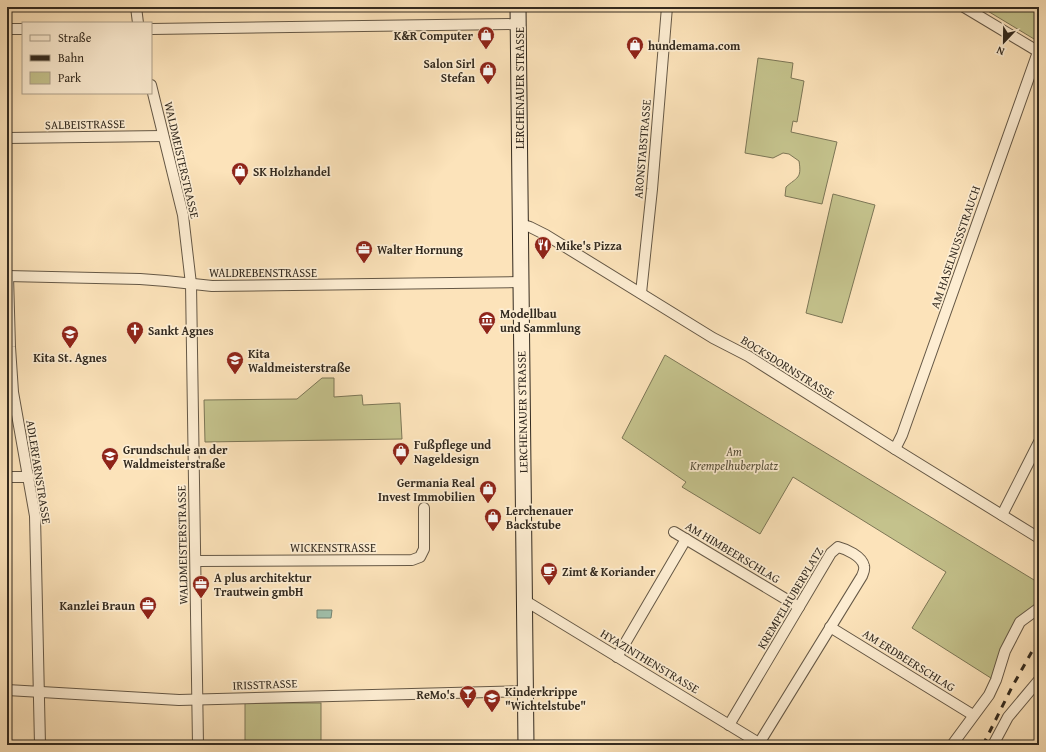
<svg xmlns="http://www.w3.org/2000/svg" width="1046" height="752" viewBox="0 0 1046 752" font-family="'Gentium Book Plus',serif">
	<rect width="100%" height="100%" fill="#fce3ba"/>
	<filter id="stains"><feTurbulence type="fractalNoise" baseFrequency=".005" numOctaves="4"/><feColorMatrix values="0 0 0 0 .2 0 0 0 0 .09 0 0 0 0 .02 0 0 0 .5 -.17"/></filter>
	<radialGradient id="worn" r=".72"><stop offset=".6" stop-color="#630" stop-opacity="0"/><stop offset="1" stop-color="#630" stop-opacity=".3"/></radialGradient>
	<g fill="#c4c28c" stroke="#7c7656">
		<polygon points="981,7 1039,7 1039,42"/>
		<path d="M 758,58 L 793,63 L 791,78 L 804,81 L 797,122 L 793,121 L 791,132 L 837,142 L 822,204 L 785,196 L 786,187 C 797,177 802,179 799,161 L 789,154 L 783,153 L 773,158 L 745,153 Z"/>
		<polygon points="833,194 875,205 842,323 806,313"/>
		<polygon points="665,355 1039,583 1039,611 1022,623 994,680 912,628 946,572 793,477 760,534 682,487 686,482 622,438"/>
		<polygon points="322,378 334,378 334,397 362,395 363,405 400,403 402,439 205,442 204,400 297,399"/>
		<rect x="245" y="703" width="76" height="42"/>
	</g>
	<polygon fill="#a0bfaa" stroke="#748372" points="317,610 332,610 331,618 317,618"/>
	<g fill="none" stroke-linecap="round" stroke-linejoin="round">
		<defs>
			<g id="street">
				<polyline points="136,7 138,23"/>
				<polyline points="964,7 1039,52"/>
				<polyline points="7,29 23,29"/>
				<polyline points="151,29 518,24"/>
				<polyline points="151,85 183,215 191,284 198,745"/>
				<polyline points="7,138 163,136"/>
				<polyline points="520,224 530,227 546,235 713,338 748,356 895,449 1039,538"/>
				<polyline points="7,276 140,279 166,281 212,286 520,282"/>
				<polyline points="8,276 10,347 13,392 35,516 40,745"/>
				<polyline points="641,293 652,189 667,7"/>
				<polyline points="895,449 902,435 1038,52"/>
				<polyline points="7,477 29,477"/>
				<polyline points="1002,515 1039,442"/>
				<polyline points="674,532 799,607"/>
				<polyline points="196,561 412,560 420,557 424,549 424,508"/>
				<polyline points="524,600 762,745"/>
				<polyline points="830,627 973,715"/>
				<polyline points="617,657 686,539"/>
				<polyline points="7,690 179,700 525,691"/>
				<path d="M 729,725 L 831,553 L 838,547 C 846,549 862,556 864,566 C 865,570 863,573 862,576 L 758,745"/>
				<polyline points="952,745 989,695 996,680 1005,651 1020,622 1039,608"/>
				<polyline points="993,745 1008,717 1039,680"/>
			</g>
			<polyline id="secondary" points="518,7 526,745"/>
		</defs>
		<use href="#street" stroke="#655846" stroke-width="12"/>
		<use href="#secondary" stroke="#332a1f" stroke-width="17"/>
		<use href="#street" stroke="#fdedd2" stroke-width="10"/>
		<use href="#secondary" stroke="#fdedd2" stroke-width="15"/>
		<polyline stroke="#332a1f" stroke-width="3" stroke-dasharray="7 7" stroke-linecap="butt" points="983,745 1012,687 1039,639"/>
	</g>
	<defs>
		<symbol id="shop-pin" viewBox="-11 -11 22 30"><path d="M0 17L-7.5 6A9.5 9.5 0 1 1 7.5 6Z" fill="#8f2418" stroke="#fdedd2"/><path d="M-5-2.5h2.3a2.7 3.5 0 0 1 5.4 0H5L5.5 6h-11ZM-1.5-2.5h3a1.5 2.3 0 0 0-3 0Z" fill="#fff"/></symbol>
		<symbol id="restaurant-pin" viewBox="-11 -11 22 30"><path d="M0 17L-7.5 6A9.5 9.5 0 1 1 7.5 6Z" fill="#8f2418" stroke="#fdedd2"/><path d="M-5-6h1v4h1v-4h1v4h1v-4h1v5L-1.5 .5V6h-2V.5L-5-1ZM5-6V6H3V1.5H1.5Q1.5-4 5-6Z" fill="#fff"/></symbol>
		<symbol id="office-pin" viewBox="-11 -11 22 30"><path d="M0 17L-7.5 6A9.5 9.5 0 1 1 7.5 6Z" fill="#8f2418" stroke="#fdedd2"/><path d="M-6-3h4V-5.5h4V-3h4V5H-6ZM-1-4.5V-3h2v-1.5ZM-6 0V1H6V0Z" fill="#fff"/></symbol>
		<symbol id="museum-pin" viewBox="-11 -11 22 30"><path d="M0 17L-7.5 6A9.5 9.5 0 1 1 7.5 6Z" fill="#8f2418" stroke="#fdedd2"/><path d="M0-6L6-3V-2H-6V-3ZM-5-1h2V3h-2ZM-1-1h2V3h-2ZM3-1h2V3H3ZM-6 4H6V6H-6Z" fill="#fff"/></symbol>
		<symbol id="church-pin" viewBox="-11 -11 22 30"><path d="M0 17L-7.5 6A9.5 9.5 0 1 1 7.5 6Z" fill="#8f2418" stroke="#fdedd2"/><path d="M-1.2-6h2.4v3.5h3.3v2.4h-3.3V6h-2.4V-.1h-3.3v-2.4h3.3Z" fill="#fff"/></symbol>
		<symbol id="school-pin" viewBox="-11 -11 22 30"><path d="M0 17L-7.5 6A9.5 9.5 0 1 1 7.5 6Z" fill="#8f2418" stroke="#fdedd2"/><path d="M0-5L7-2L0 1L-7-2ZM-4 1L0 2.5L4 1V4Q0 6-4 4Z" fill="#fff"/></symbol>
		<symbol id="cafe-pin" viewBox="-11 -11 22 30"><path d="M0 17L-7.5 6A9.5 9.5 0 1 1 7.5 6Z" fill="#8f2418" stroke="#fdedd2"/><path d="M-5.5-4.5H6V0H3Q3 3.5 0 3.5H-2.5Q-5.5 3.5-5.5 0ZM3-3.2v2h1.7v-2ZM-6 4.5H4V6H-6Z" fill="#fff"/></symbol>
		<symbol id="bar-pin" viewBox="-11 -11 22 30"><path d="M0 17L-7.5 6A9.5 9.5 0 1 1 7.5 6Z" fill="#8f2418" stroke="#fdedd2"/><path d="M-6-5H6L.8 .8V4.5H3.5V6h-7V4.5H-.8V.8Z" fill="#fff"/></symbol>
	</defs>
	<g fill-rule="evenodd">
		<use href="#shop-pin" x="476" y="25" width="20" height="27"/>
		<use href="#shop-pin" x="625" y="35" width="20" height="27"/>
		<use href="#shop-pin" x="478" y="60" width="20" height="27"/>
		<use href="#shop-pin" x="230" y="161" width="20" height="27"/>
		<use href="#restaurant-pin" x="533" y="235" width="20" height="27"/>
		<use href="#office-pin" x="354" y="239" width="20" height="27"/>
		<use href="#museum-pin" x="477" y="310" width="20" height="27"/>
		<use href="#church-pin" x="125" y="320" width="20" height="27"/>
		<use href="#school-pin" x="60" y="324" width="20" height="27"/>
		<use href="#school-pin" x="225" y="350" width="20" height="27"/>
		<use href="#shop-pin" x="391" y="441" width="20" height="27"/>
		<use href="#school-pin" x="100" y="446" width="20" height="27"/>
		<use href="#shop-pin" x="478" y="479" width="20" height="27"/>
		<use href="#shop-pin" x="483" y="507" width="20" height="27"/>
		<use href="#cafe-pin" x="539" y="561" width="20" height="27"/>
		<use href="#office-pin" x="191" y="574" width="20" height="27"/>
		<use href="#office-pin" x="138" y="595" width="20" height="27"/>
		<use href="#bar-pin" x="458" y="684" width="20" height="27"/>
		<use href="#school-pin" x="482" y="688" width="20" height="27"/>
	</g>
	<g text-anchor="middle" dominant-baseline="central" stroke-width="3.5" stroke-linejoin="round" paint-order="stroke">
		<g font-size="12" font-weight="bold" fill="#332a1f" stroke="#fdedd2" text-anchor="start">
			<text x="473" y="35" text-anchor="end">K&amp;R Computer</text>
			<text x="648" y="45">hundemama.com</text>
			<text x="475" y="63" text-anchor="end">Salon Sirl<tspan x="475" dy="14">Stefan</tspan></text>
			<text x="253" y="171">SK Holzhandel</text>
			<text x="556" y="245">Mike's Pizza</text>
			<text x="377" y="249">Walter Hornung</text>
			<text x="500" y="313">Modellbau<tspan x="500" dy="14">und Sammlung</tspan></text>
			<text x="148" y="330">Sankt Agnes</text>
			<text x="248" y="353">Kita<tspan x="248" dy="14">Waldmeisterstraße</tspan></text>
			<text x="70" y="357" text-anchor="middle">Kita St. Agnes</text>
			<text x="414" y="444">Fußpflege und<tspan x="414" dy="14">Nageldesign</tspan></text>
			<text x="123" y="449">Grundschule an der<tspan x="123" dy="14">Waldmeisterstraße</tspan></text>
			<text x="475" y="482" text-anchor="end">Germania Real<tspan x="475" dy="14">Invest Immobilien</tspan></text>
			<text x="506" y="510">Lerchenauer<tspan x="506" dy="14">Backstube</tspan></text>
			<text x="562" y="571">Zimt &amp; Koriander</text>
			<text x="214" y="577">A plus architektur<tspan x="214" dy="14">Trautwein gmbH</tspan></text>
			<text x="135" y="605" text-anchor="end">Kanzlei Braun</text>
			<text x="505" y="691">Kinderkrippe<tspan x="505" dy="14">"Wichtelstube"</tspan></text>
			<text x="455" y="694" text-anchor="end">ReMo's</text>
		</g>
		<g font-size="12" fill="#332a1f" stroke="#fdedd2">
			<text transform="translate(519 88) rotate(-90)">LERCHENAUER STRASSE</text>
			<text transform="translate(85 124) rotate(-1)">SALBEISTRASSE</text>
			<text transform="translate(642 149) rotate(-85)">ARONSTABSTRASSE</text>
			<text transform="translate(182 160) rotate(77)">WALDMEISTERSTRASSE</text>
			<text transform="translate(955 247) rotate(-71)">AM HASELNUSSSTRAUCH</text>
			<text x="263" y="272">WALDREBENSTRASSE</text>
			<text transform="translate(788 367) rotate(32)">BOCKSDORNSTRASSE</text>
			<text transform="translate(522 412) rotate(-91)">LERCHENAUER STRASSE</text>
			<text transform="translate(39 472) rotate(81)">ADLERFARNSTRASSE</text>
			<text transform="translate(182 545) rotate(-91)">WALDMEISTERSTRASSE</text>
			<text x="333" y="547">WICKENSTRASSE</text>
			<text transform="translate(733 552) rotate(31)">AM HIMBEERSCHLAG</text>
			<text transform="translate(790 598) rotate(-59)">KREMPELHUBERPLATZ</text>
			<text transform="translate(909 660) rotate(32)">AM ERDBEERSCHLAG</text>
			<text transform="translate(650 661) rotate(31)">HYAZINTHENSTRASSE</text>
			<text transform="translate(265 684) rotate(-2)">IRISSTRASSE</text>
		</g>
		<g font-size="12" font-style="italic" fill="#57503a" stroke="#fdedd2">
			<text x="734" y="451">Am<tspan x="734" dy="14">Krempelhuberplatz</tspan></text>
		</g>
	</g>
	<rect width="1046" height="752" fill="none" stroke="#fce3ba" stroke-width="24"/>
	<rect x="8" y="8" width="1030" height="736" fill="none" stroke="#332a1f" stroke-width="2"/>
	<rect x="12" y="12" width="1022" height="728" fill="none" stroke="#332a1f"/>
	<rect x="22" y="22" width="130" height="72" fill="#fdedd2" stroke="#ac9f8a"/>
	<rect x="30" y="35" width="20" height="6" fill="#fdedd2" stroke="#ac9f8a"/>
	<text x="58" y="42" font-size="12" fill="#332a1f">Straße</text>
	<rect x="30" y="55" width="20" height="6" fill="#332a1f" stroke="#ac9f8a"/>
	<text x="58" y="62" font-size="12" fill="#332a1f">Bahn</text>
	<rect x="30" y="72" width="20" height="12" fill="#c4c28c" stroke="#ac9f8a"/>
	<text x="58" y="82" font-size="12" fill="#332a1f">Park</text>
	<g transform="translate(1004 42) rotate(202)" stroke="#fdedd2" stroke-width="3" paint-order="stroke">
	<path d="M0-3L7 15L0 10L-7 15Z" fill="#332a1f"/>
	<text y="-6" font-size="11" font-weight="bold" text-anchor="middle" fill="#332a1f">N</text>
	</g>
	<rect width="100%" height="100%" filter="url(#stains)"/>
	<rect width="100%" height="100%" fill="url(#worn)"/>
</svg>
